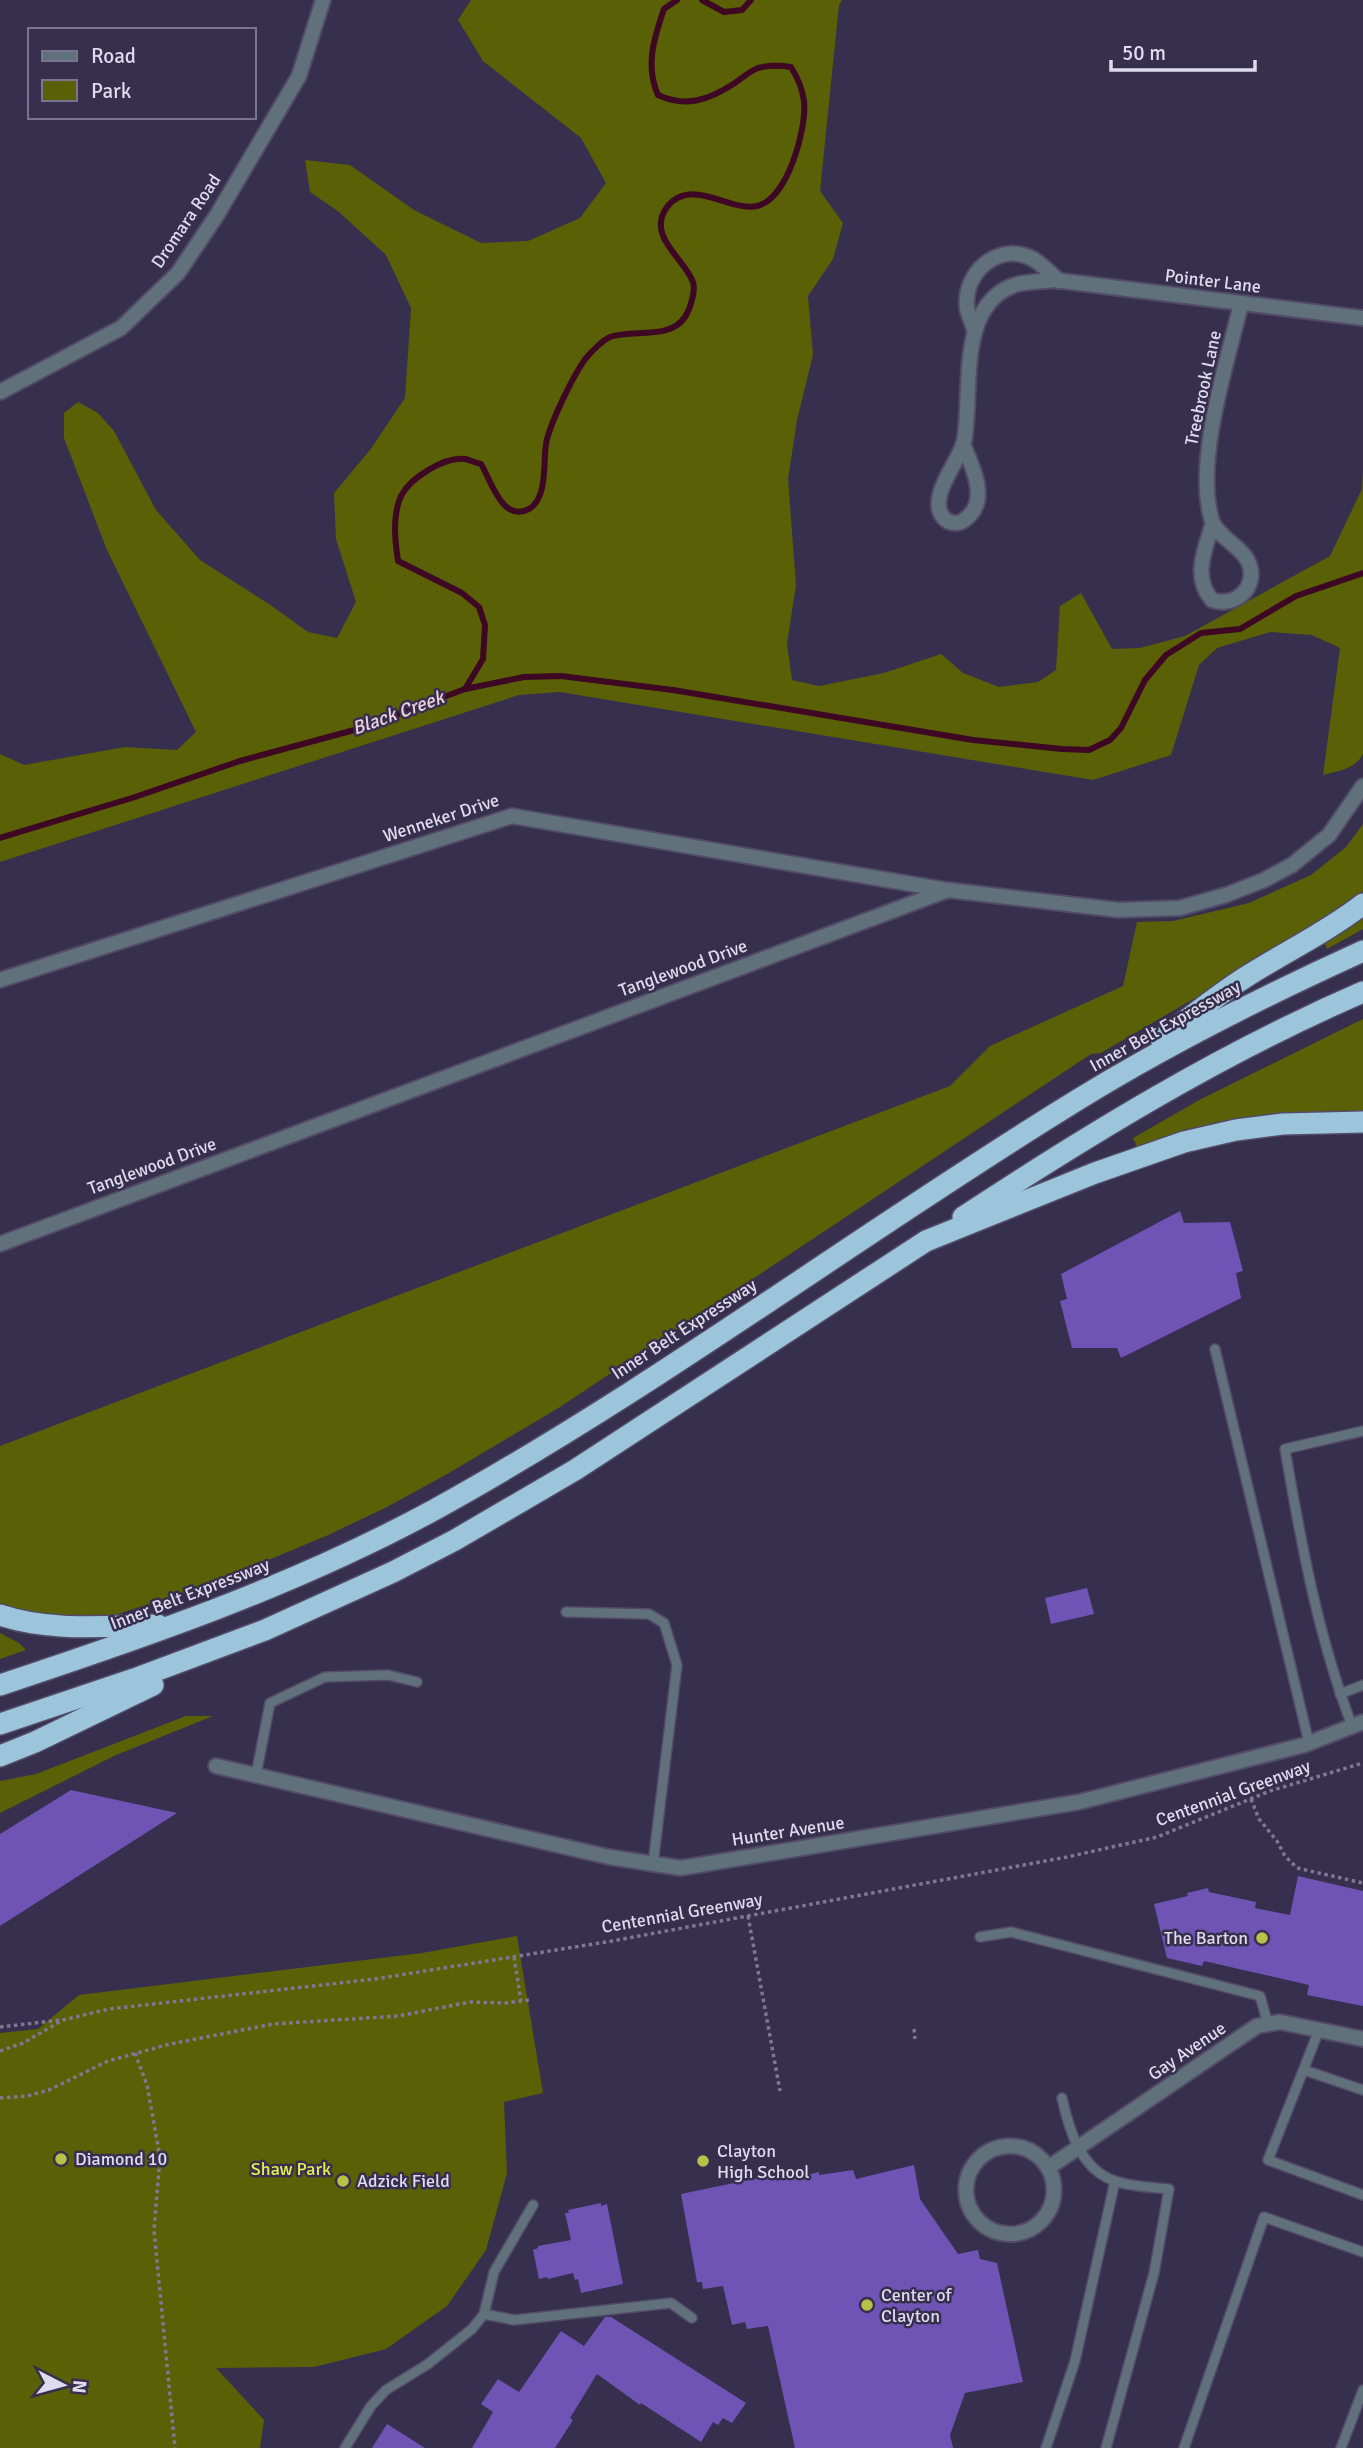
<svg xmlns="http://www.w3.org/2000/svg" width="1363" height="2448" viewBox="0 0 1363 2448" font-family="Signika,sans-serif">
	<rect width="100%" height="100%" fill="#372f4e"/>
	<g fill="#5a6006">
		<path d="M 471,0 L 842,0 L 839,5 L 820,191 L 843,223 L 833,259 L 808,296 L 813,355 L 797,420 L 788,479 L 796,585 L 787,644 L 792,680 L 819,686 L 884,673 L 941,654 L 963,673 L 999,687 L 1038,682 L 1056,670 L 1060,606 L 1081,593 L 1112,649 L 1140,648 L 1185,636 L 1330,556 L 1362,489 L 1363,470 L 1363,754 C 1355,769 1339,771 1323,775 L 1340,648 L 1312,635 L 1270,632 L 1217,648 L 1199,665 L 1171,755 L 1093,780 L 560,692 L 519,695 L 0,862 L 0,754 L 24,765 L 125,747 L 177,750 L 196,732 L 107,550 L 64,438 L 64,413 L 78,402 L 98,413 L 114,431 L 156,510 L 200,560 L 272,606 L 308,632 L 337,638 L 356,602 L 336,539 L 334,493 L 370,450 L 405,398 L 411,308 L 386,255 L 339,212 L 310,192 L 305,160 L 350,165 L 414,210 L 481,243 L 528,241 L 580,218 L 606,183 L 581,138 L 483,61 L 458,20 Z"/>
		<polygon points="1363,824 1363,891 1318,926 1101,1053 1091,1054 560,1407 449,1473 387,1507 326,1536 213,1583 115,1615 76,1620 38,1615 0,1603 0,1446 950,1086 990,1046 1123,986 1137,922 1173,921 1249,903 1311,875 1346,847"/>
		<polygon points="1363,919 1363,929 1327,949 1325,943"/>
		<polygon points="1363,1019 1363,1112 1138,1149 1133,1138 1201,1099"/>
		<polygon points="0,1633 19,1643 26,1650 0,1659"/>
		<polygon points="186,1716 213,1716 114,1756 0,1813 0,1781 36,1774"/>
		<polygon points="517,1936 543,2093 504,2102 507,2173 486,2250 447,2306 386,2349 314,2367 216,2368 264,2420 260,2448 0,2448 0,2033 38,2029 79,1995 422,1953"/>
	</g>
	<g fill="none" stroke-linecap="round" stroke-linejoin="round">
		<g stroke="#3e0724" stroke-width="6">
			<polyline points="702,0 724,12 742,10 751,0"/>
			<polyline points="465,689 524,677 561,676 673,690 973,740 1062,749 1089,750 1110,740 1121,728 1145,680 1166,655 1201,633 1240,629 1296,596 1363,573"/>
			<path d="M 0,838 L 135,797 L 240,761 L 358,729 L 465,689 L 483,659 L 485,625 L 479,607 L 462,593 L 398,561 C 395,541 392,516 401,496 C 410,478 445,456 465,459 C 470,460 476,463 481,464 C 491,480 502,523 529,509 C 548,498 543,462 546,444 C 549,425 574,374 586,358 C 591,352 603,340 610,337 C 633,329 670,340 685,317 C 690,309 696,291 693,282 C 684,258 646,236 667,207 C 691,176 729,212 757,206 C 788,199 807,128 804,101 C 802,87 798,78 791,67 C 779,65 769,65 758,68 C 750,71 742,78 735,83 C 709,100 686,108 658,95 C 645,66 654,38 664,9 L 677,0"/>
		</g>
	</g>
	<g fill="#6f53b5">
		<polygon points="1180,1211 1184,1223 1230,1222 1243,1271 1236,1273 1241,1298 1121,1358 1117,1348 1072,1348 1060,1301 1067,1299 1061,1274"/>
		<polygon points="1087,1588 1094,1614 1051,1624 1045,1598"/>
		<polygon points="71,1790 177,1813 0,1926 0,1834"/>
		<polygon points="1298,1876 1363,1891 1363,2006 1307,1995 1309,1985 1204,1961 1202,1966 1167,1958 1154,1904 1188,1896 1187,1893 1208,1888 1209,1892 1256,1902 1255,1908 1290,1915"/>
		<polygon points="914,2165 920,2199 958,2254 978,2250 980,2259 997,2263 1023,2382 965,2393 950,2435 953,2448 795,2448 768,2326 747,2329 745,2322 732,2325 723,2286 703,2289 702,2282 697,2282 681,2194 767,2176 767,2178 784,2174 785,2177 802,2174 803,2176 819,2172 819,2175 853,2170 856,2179"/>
		<polygon points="601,2203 601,2206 607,2204 623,2284 581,2293 578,2279 575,2280 573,2273 548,2279 547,2277 539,2279 533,2250 538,2248 538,2246 571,2240 565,2213 569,2213 568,2210"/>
		<polygon points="605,2317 611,2317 746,2403 732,2423 723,2418 718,2425 713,2422 701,2442 641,2403 640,2405 597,2374 570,2418 573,2420 555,2448 472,2448 493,2412 481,2404 498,2379 519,2392 561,2331 584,2346"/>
		<polygon points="387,2424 425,2448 372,2448"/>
	</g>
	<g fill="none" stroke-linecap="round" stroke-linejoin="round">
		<defs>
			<g id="lane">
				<polyline points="1215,1349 1309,1743"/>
				<polyline points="566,1612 649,1614 664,1623 677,1665 653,1864"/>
				<polyline points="1340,1694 1363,1685"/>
				<path d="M 1352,1726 C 1318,1636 1301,1543 1285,1449 L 1363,1431"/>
				<polyline points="256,1775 270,1703 325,1677 388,1675 417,1682"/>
				<polyline points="980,1937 1011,1932 1260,1996 1268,2024"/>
				<polyline points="1319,2030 1268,2160 1363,2195"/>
				<polyline points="1304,2070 1363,2090"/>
				<path d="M 1062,2098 C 1069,2130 1081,2170 1115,2181 C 1132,2187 1152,2187 1169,2189 L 1154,2273 L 1106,2448"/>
				<polyline points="533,2205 494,2272 484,2314 514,2320 671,2303 692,2318"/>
				<polyline points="345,2448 371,2406 386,2390 428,2364 472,2329 484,2314"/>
				<polyline points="1046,2448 1075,2361 1115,2181"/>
				<polyline points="1184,2448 1264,2217 1363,2252"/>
				<polyline points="1341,2448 1363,2390"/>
			</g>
			<g id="street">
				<path d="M 974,329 C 972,322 968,315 967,308 C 963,271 1000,241 1033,259 C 1042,264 1051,274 1059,281"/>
				<polyline points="0,392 121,328 178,273 217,215 299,76 323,0"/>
				<path d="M 963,444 C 971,464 988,496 970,515 C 966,519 962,523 956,523 C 951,523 946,521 943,517 C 927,497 960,460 964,442 C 973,396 956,308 1012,286 C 1024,281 1041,282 1054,280 L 1363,318"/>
				<path d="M 1213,523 C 1205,549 1192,577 1212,600 C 1229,606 1249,596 1251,576 C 1253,549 1219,541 1212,521 C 1194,462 1227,363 1241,304"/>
				<polyline points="0,980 512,816 947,890"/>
				<polyline points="0,1244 948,890 1119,910 1180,908 1226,895 1264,880 1292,865 1329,835 1363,786"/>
				<polyline points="216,1766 609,1857 681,1868 1079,1802 1304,1745 1363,1722"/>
				<circle cx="1010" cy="2190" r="44"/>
				<polyline points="1048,2168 1257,2026 1280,2022 1363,2039"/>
			</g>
			<g id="highway">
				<path d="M 1161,1039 C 1190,1018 1218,994 1249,975 C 1287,951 1327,932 1363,904"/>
				<path d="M 963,1217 C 1091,1133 1222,1053 1363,992"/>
				<path d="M 0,1615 C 50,1632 105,1626 158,1625"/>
				<path d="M 0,1685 C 148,1636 296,1585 434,1510 C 657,1387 862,1232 1079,1099 C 1170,1043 1266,995 1363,951"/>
				<polyline points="0,1724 134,1679 265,1630 393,1572 455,1540 575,1470 926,1241 1095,1173 1184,1142 1236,1130 1283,1124 1363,1122"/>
				<polyline points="0,1756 35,1742 153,1685"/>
			</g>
		</defs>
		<use href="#lane" stroke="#524b68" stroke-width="12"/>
		<use href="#street" stroke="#524b68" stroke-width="18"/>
		<use href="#highway" stroke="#524b68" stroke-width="24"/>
		<g stroke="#7e7892" stroke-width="3.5" stroke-dasharray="3.5 3.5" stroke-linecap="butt">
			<polyline points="1251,1799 1259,1819 1277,1841 1285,1856 1297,1868 1363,1883"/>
			<polyline points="748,1916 780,2091"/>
			<polyline points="514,1957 521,2001"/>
			<polyline points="0,2027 61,2020"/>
			<polyline points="914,2029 915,2039"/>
			<polyline points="0,2051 23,2043 63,2020 109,2009 375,1979 612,1941 1067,1857 1157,1837 1270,1791 1363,1763"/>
			<polyline points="135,2053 147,2085 160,2157 154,2230 175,2448"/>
			<polyline points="0,2098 27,2096 49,2090 108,2061 170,2044 273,2024 398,2016 470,2002 506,2003 529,2000"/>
		</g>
		<use href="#lane" stroke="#61717b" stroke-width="9"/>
		<use href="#street" stroke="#61717b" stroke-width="14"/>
		<use href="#highway" stroke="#9cc4db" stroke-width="21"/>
	</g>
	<g fill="#b7c148" stroke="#372f4e" stroke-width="2.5">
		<circle cx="1262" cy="1938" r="7"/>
		<circle cx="61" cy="2159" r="7"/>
		<circle cx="703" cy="2161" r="7"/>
		<circle cx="343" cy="2181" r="7"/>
		<circle cx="867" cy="2305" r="7"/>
	</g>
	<g text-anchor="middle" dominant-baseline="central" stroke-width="5" stroke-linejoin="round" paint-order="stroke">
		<g font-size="18" fill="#dedbef" stroke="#372f4e">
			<text transform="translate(186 221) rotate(-56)">Dromara Road</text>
			<text transform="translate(1213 281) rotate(7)">Pointer Lane</text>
			<text transform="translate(1203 388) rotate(-78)">Treebrook Lane</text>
			<text transform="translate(441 818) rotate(-18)">Wenneker Drive</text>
			<text transform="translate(683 968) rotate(-20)">Tanglewood Drive</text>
			<text transform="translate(1165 1026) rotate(-29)">Inner Belt Expressway</text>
			<text transform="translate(152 1166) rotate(-20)">Tanglewood Drive</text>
			<text transform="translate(684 1329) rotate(-33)">Inner Belt Expressway</text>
			<text transform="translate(190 1594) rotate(-21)">Inner Belt Expressway</text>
			<text transform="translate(1233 1793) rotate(-20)">Centennial Greenway</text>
			<text transform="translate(788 1831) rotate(-9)">Hunter Avenue</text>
			<text transform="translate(682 1913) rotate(-10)">Centennial Greenway</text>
			<text transform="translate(1187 2051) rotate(-34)">Gay Avenue</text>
		</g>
		<g font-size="18" fill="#dedbef" stroke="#372f4e" text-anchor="start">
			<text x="1248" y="1938" text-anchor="end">The Barton</text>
			<text x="717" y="2151">Clayton<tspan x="717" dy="21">High School</tspan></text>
			<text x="75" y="2159">Diamond 10</text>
			<text x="357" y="2181">Adzick Field</text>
			<text x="881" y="2295">Center of<tspan x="881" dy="21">Clayton</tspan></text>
		</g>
		<g font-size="18" fill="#e4f14f" stroke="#372f4e">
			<text x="291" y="2169">Shaw Park</text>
		</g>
		<g font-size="19" font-style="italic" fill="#efd2dd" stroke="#372f4e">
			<text transform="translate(398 713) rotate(-20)">Black Creek</text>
		</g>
	</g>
	<rect x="28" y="28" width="228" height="91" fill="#372f4e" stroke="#7a748e" stroke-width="2"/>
	<rect x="42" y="51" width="35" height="10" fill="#61717b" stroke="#7a748e" stroke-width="2"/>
	<text x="91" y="63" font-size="21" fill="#dedbef">Road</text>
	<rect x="42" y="80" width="35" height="21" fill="#5a6006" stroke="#7a748e" stroke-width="2"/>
	<text x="91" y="98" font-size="21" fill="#dedbef">Park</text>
	<g transform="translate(63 2385) rotate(96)" stroke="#372f4e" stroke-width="5" paint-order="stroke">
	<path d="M0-5L12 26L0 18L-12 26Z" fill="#dedbef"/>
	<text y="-10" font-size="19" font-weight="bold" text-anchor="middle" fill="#dedbef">N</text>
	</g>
	<path d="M1111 60v10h144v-10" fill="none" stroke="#dedbef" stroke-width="3.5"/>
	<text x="1122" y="60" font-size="21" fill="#dedbef" stroke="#372f4e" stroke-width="5" paint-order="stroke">50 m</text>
</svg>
